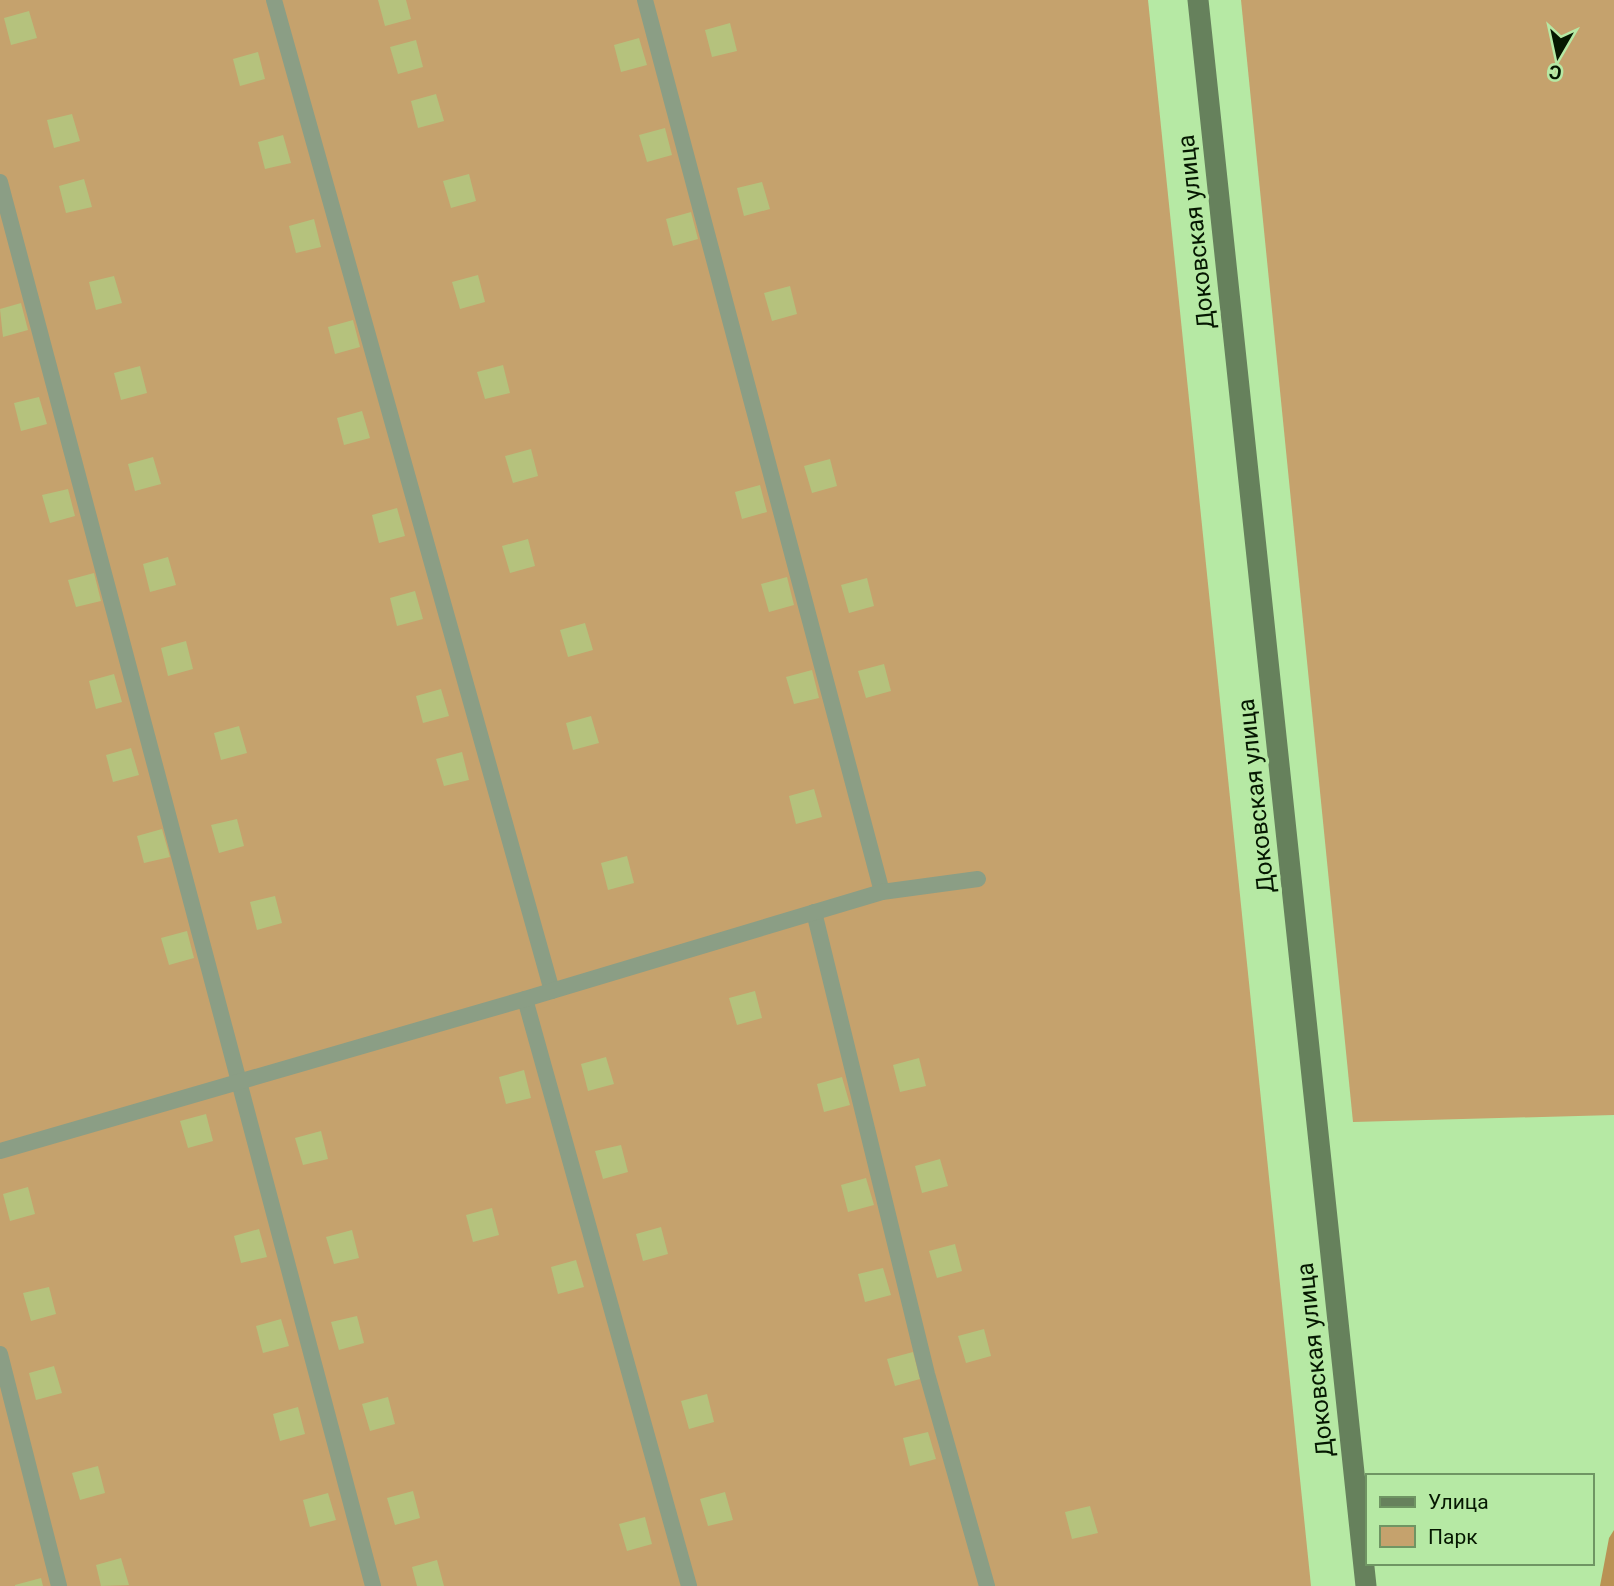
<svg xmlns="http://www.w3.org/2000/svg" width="1614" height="1586" viewBox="0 0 1614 1586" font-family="Roboto,sans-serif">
	<rect width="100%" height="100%" fill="#b6e9a4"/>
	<g fill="#c5a26d">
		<polygon points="0,0 1148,0 1311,1586 0,1586"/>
		<polygon points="1241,0 1614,0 1614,1115 1353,1122"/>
	</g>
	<polygon fill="#b99254" points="1614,1530 1614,1586 1600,1586 1609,1538"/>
	<g fill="#b5c27d">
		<polygon points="378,0 406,0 411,19 385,26"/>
		<polygon points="29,11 37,38 11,45 4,18"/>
		<polygon points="730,23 737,51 712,57 705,30"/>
		<polygon points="639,38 647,65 621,72 614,45"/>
		<polygon points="416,40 423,67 398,74 390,47"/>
		<polygon points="258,52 265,79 240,86 233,59"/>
		<polygon points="436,94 444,121 418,128 411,101"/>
		<polygon points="72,114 80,141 54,148 47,120"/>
		<polygon points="665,128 672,155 647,162 639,135"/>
		<polygon points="283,135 291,163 265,169 258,142"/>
		<polygon points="469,174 476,201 451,208 443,181"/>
		<polygon points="84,179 92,207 66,213 59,186"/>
		<polygon points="762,182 770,209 744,216 737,188"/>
		<polygon points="691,212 698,239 673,246 666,219"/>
		<polygon points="314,219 321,247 296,253 289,226"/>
		<polygon points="478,275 485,302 460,309 452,282"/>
		<polygon points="114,276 122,303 96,310 89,282"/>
		<polygon points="790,286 797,314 772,321 764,293"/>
		<polygon points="21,303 28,330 3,337 0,309"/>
		<polygon points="353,320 360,347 335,354 328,327"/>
		<polygon points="503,365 510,393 485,399 477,372"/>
		<polygon points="140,366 147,393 121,400 114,373"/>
		<polygon points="39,397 47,424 21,431 14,403"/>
		<polygon points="362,411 370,438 344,445 337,418"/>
		<polygon points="531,449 538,476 513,483 505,456"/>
		<polygon points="153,457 161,484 135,491 128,464"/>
		<polygon points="830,459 837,486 812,493 804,466"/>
		<polygon points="760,485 767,512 742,519 735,492"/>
		<polygon points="68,489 75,516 50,523 42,495"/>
		<polygon points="397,508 405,536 379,543 372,515"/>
		<polygon points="528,539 535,566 510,573 502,546"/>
		<polygon points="168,557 176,585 150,592 143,564"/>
		<polygon points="94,573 101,601 76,607 68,580"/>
		<polygon points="787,577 794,605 769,612 761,584"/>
		<polygon points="867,578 874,606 849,613 841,585"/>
		<polygon points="415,591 423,619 397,626 390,598"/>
		<polygon points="585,623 593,650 568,657 560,630"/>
		<polygon points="186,641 193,669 168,676 161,648"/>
		<polygon points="884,664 891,691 866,698 858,671"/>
		<polygon points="812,670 819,698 794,704 786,677"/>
		<polygon points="114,674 122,702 96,709 89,681"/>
		<polygon points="441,689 449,716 423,723 416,696"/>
		<polygon points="591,716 599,743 573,750 566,723"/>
		<polygon points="239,726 247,753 221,760 214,733"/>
		<polygon points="131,748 139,775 113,782 106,755"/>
		<polygon points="462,752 469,780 444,786 436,759"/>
		<polygon points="814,789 822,817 796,824 789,796"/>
		<polygon points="237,819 244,846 219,853 211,825"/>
		<polygon points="162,829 170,857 144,863 137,836"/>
		<polygon points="627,856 634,883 608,890 601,863"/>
		<polygon points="275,896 282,923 257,930 250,902"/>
		<polygon points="187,931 194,958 169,965 161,938"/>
		<polygon points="755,991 762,1018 737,1025 729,998"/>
		<polygon points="606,1057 614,1084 588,1091 581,1064"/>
		<polygon points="919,1058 926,1086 900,1092 893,1065"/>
		<polygon points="524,1070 531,1098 506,1104 499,1077"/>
		<polygon points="842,1077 850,1105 824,1112 817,1084"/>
		<polygon points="206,1114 213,1141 188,1148 180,1121"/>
		<polygon points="321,1131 328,1159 303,1165 295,1138"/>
		<polygon points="621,1145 628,1172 603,1179 595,1151"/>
		<polygon points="940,1159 948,1186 922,1193 915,1166"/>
		<polygon points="866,1178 874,1205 848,1212 841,1185"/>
		<polygon points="28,1187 35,1214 10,1221 3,1194"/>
		<polygon points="492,1208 499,1235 473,1242 466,1215"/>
		<polygon points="661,1227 668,1254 643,1261 636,1234"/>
		<polygon points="259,1229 267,1257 241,1263 234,1236"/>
		<polygon points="352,1230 359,1258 334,1264 326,1237"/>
		<polygon points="955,1244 962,1271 937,1278 929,1251"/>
		<polygon points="576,1260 584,1287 558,1294 551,1267"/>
		<polygon points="883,1268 891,1295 865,1302 858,1274"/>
		<polygon points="49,1287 56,1314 31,1321 23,1293"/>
		<polygon points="357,1316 364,1343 339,1350 331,1322"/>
		<polygon points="281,1319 289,1346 263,1353 256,1326"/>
		<polygon points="984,1329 991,1356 966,1363 958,1336"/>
		<polygon points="913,1352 920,1379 895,1386 887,1359"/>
		<polygon points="54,1366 62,1393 36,1400 29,1373"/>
		<polygon points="707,1394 714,1422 689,1429 681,1401"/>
		<polygon points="388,1397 395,1424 370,1431 362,1404"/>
		<polygon points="298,1407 305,1434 280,1441 273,1414"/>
		<polygon points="928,1432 936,1459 910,1466 903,1438"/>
		<polygon points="98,1466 105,1493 80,1500 72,1473"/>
		<polygon points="413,1491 420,1518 395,1525 387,1498"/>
		<polygon points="725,1492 733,1520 708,1526 700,1499"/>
		<polygon points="328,1493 336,1520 310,1527 303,1500"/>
		<polygon points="1090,1506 1098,1533 1072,1539 1065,1512"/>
		<polygon points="645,1517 652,1544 627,1551 619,1524"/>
		<polygon points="121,1558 129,1585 101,1586 96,1565"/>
		<polygon points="437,1560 444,1586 417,1586 412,1567"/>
		<polygon points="41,1578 43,1586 15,1586 15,1585"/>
	</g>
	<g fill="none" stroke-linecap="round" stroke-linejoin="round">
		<g stroke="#8b9e85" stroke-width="16">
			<polyline points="274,0 552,991"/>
			<polyline points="645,0 882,892"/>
			<polyline points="0,182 373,1586"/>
			<polyline points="814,912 927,1374 987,1586"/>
			<polyline points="525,999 689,1586"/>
			<polyline points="0,1151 525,999 882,892 978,879"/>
			<polyline points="0,1354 59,1586"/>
		</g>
		<polyline stroke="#66815c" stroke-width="21" points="1198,0 1366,1586"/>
	</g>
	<g text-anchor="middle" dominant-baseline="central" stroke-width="7" stroke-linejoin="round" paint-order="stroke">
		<g font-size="24" fill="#051701" stroke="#b6e9a4">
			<text transform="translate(1196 232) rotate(-96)">Доковская улица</text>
			<text transform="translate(1256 796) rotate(-96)">Доковская улица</text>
			<text transform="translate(1315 1360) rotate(-96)">Доковская улица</text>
		</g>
	</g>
	<rect x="1366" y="1474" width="228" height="91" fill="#b6e9a4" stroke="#6f9563" stroke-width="2"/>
	<rect x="1380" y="1497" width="35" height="10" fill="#66815c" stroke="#6f9563" stroke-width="2"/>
	<text x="1428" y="1509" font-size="21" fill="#051701">Улица</text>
	<rect x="1380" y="1526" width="35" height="21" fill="#c5a26d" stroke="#6f9563" stroke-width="2"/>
	<text x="1428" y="1544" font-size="21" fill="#051701">Парк</text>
	<g transform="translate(1558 56) rotate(189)" stroke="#b6e9a4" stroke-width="5" paint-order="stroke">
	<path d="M0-5L12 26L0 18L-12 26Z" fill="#051701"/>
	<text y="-10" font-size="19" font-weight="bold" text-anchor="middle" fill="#051701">С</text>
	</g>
</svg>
